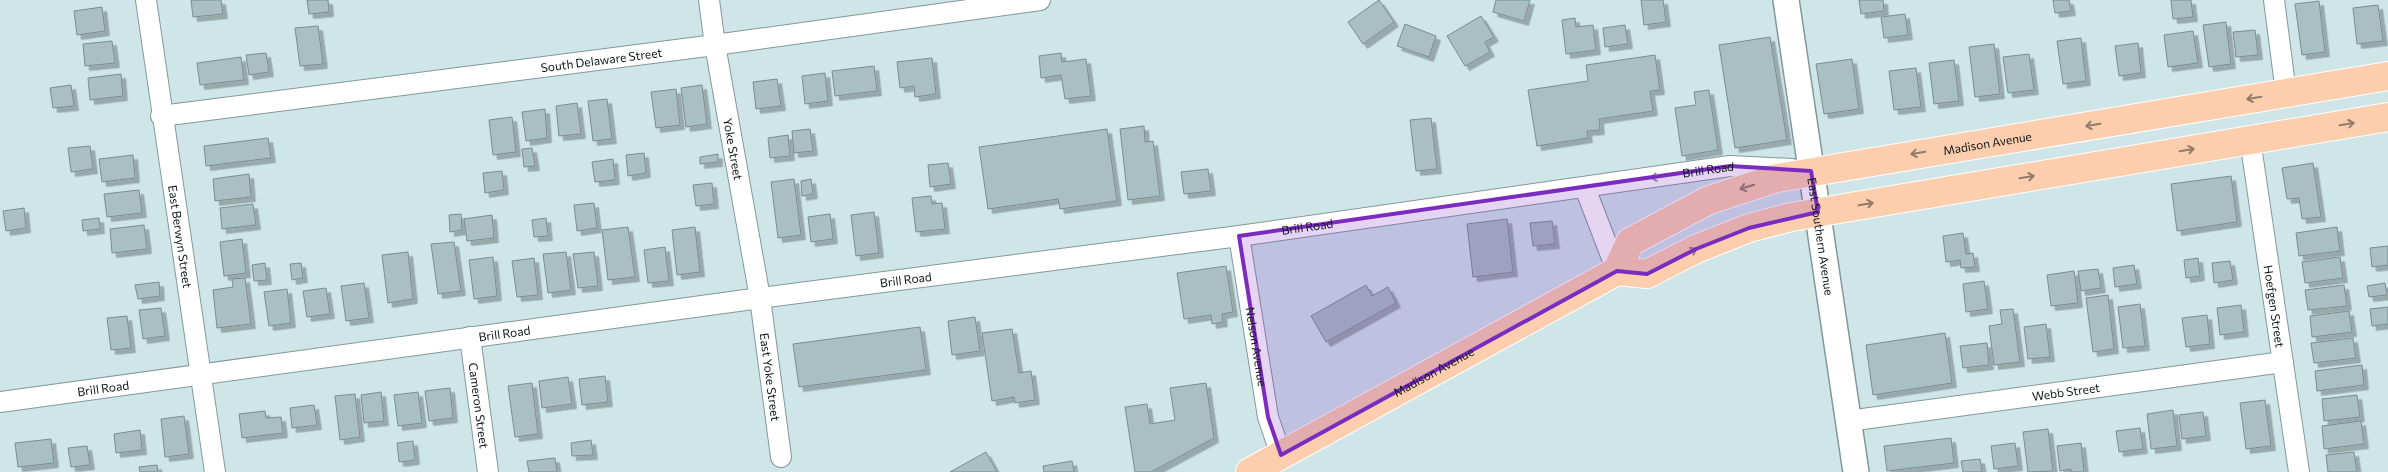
<svg xmlns="http://www.w3.org/2000/svg" width="2388" height="472" viewBox="0 0 2388 472" font-family="Commissioner,sans-serif">
	<defs>
		<filter id="shadow"><feDropShadow dx="4.5" dy="4.5" stdDeviation="0" flood-color="#0004"/></filter>
	</defs>
	<rect width="100%" height="100%" fill="#cfe6e9"/>
	<g fill="#a9bfc1" stroke="#798d90" filter="url(#shadow)">
		<polygon points="191,0 221,0 223,14 193,17"/>
		<polygon points="307,0 328,0 329,12 309,14"/>
		<polygon points="1379,0 1394,22 1363,44 1348,22"/>
		<polygon points="1496,0 1530,0 1524,21 1493,12"/>
		<polygon points="1641,0 1663,0 1666,22 1644,25"/>
		<polygon points="1859,0 1883,0 1884,11 1861,14"/>
		<polygon points="2053,0 2069,0 2071,11 2055,13"/>
		<polygon points="2171,0 2191,0 2193,17 2173,19"/>
		<polygon points="2319,1 2325,52 2302,55 2295,4"/>
		<polygon points="2378,5 2383,41 2357,44 2353,8"/>
		<polygon points="102,7 105,31 77,35 74,11"/>
		<polygon points="1905,14 1908,35 1884,38 1881,17"/>
		<polygon points="1481,16 1494,37 1485,42 1490,52 1465,66 1447,36"/>
		<polygon points="1575,18 1576,27 1593,25 1596,50 1566,54 1562,20"/>
		<polygon points="2226,22 2231,64 2209,67 2203,25"/>
		<polygon points="1405,24 1436,36 1429,57 1397,46"/>
		<polygon points="1625,25 1628,44 1605,47 1603,28"/>
		<polygon points="318,26 323,64 300,66 295,28"/>
		<polygon points="2255,30 2258,55 2236,57 2233,32"/>
		<polygon points="2193,31 2198,63 2168,67 2164,35"/>
		<polygon points="1770,37 1787,140 1735,148 1719,45"/>
		<polygon points="2081,38 2086,81 2063,84 2057,41"/>
		<polygon points="112,41 115,63 85,66 83,44"/>
		<polygon points="2138,43 2141,73 2119,76 2115,46"/>
		<polygon points="1994,44 2000,94 1975,97 1969,47"/>
		<polygon points="266,53 269,72 249,75 246,55"/>
		<polygon points="1061,53 1062,62 1086,59 1091,96 1065,99 1061,75 1041,78 1039,56"/>
		<polygon points="2029,54 2034,90 2008,93 2003,57"/>
		<polygon points="1655,55 1660,90 1650,91 1653,111 1599,119 1600,130 1587,131 1588,138 1537,146 1528,90 1588,81 1586,65"/>
		<polygon points="241,57 244,80 200,85 197,63"/>
		<polygon points="932,58 936,94 915,97 914,86 900,88 897,62"/>
		<polygon points="1852,59 1859,109 1824,114 1816,64"/>
		<polygon points="1954,60 1959,101 1934,104 1929,63"/>
		<polygon points="874,66 877,91 835,96 832,71"/>
		<polygon points="1916,68 1921,107 1894,110 1889,71"/>
		<polygon points="825,73 828,101 805,104 802,76"/>
		<polygon points="121,74 123,96 90,100 88,78"/>
		<polygon points="777,79 781,106 756,109 753,82"/>
		<polygon points="71,85 74,106 53,108 50,88"/>
		<polygon points="702,85 707,124 686,127 681,88"/>
		<polygon points="676,89 680,125 656,128 651,92"/>
		<polygon points="1709,90 1718,150 1682,156 1675,108 1696,105 1694,92"/>
		<polygon points="607,99 612,139 593,141 588,101"/>
		<polygon points="577,103 581,134 559,136 556,106"/>
		<polygon points="545,109 547,138 526,141 522,112"/>
		<polygon points="512,117 516,152 493,155 489,120"/>
		<polygon points="1431,118 1437,169 1416,171 1410,120"/>
		<polygon points="1144,126 1145,142 1153,141 1160,196 1128,200 1120,129"/>
		<polygon points="810,129 813,151 794,153 792,131"/>
		<polygon points="1107,129 1117,201 1060,209 1058,199 988,209 979,147"/>
		<polygon points="788,135 790,156 770,158 768,138"/>
		<polygon points="268,138 271,158 206,166 204,146"/>
		<polygon points="90,146 93,169 71,172 68,148"/>
		<polygon points="532,148 535,166 524,167 522,149"/>
		<polygon points="644,153 646,173 628,176 626,155"/>
		<polygon points="718,154 718,162 700,164 700,157"/>
		<polygon points="133,155 135,178 102,182 99,159"/>
		<polygon points="613,159 615,180 595,182 592,162"/>
		<polygon points="948,163 951,184 930,187 928,165"/>
		<polygon points="2313,163 2321,217 2302,219 2299,198 2287,199 2282,168"/>
		<polygon points="1208,169 1211,191 1184,194 1181,172"/>
		<polygon points="502,171 504,190 485,193 483,173"/>
		<polygon points="249,174 251,197 215,201 213,179"/>
		<polygon points="2231,176 2237,222 2177,231 2171,184"/>
		<polygon points="794,179 801,235 778,238 771,182"/>
		<polygon points="811,179 813,194 802,196 801,181"/>
		<polygon points="712,183 714,204 696,206 693,185"/>
		<polygon points="139,190 142,213 107,217 104,194"/>
		<polygon points="931,196 932,204 942,203 945,229 916,232 912,198"/>
		<polygon points="594,203 597,228 577,231 574,205"/>
		<polygon points="253,204 256,225 222,229 220,208"/>
		<polygon points="24,208 26,228 6,231 3,211"/>
		<polygon points="874,212 879,253 856,256 851,215"/>
		<polygon points="461,214 462,230 450,232 449,215"/>
		<polygon points="830,214 833,239 811,242 808,217"/>
		<polygon points="492,215 494,238 467,241 464,219"/>
		<polygon points="99,218 100,229 83,231 82,220"/>
		<polygon points="546,218 548,236 534,237 532,220"/>
		<polygon points="1507,219 1513,272 1473,277 1467,224"/>
		<polygon points="1552,221 1555,244 1533,246 1530,223"/>
		<polygon points="144,225 147,249 112,253 110,229"/>
		<polygon points="628,227 635,277 608,280 602,230"/>
		<polygon points="695,227 700,272 677,275 672,230"/>
		<polygon points="2337,227 2340,251 2299,256 2296,233"/>
		<polygon points="1963,233 1966,254 1973,253 1975,267 1961,268 1960,260 1946,262 1943,236"/>
		<polygon points="242,239 246,273 224,276 220,242"/>
		<polygon points="454,242 461,291 438,294 431,244"/>
		<polygon points="2388,246 2388,265 2372,267 2370,248"/>
		<polygon points="665,247 669,281 648,283 644,250"/>
		<polygon points="408,252 413,299 388,303 382,255"/>
		<polygon points="566,252 571,290 548,293 543,254"/>
		<polygon points="594,252 598,286 578,288 573,254"/>
		<polygon points="493,257 497,296 474,299 469,260"/>
		<polygon points="2340,257 2343,278 2305,283 2302,262"/>
		<polygon points="534,258 538,295 517,297 512,261"/>
		<polygon points="2198,258 2200,276 2186,278 2184,260"/>
		<polygon points="2230,261 2233,280 2214,283 2212,263"/>
		<polygon points="265,263 267,280 254,281 252,265"/>
		<polygon points="301,263 303,278 292,280 290,264"/>
		<polygon points="2134,265 2137,284 2115,287 2113,268"/>
		<polygon points="1226,266 1233,312 1222,314 1223,322 1212,324 1211,315 1184,319 1177,273"/>
		<polygon points="2098,269 2101,288 2081,291 2078,271"/>
		<polygon points="2074,271 2078,303 2051,306 2047,275"/>
		<polygon points="245,278 251,324 217,328 213,290 233,287 232,279"/>
		<polygon points="1984,281 1988,309 1966,312 1963,284"/>
		<polygon points="159,282 160,296 138,299 135,285"/>
		<polygon points="364,283 369,318 346,321 341,286"/>
		<polygon points="2385,283 2387,295 2369,297 2367,286"/>
		<polygon points="1366,285 1372,296 1388,287 1396,303 1326,342 1311,316"/>
		<polygon points="2344,285 2347,306 2308,310 2305,290"/>
		<polygon points="326,288 330,314 307,317 303,291"/>
		<polygon points="287,289 291,323 269,326 264,292"/>
		<polygon points="2108,295 2114,349 2093,352 2086,298"/>
		<polygon points="2140,304 2145,346 2123,348 2118,307"/>
		<polygon points="2241,305 2244,332 2220,335 2217,308"/>
		<polygon points="2388,307 2388,324 2372,326 2370,309"/>
		<polygon points="161,308 165,336 143,339 139,310"/>
		<polygon points="2013,309 2020,362 1994,365 1989,326 2002,324 2000,310"/>
		<polygon points="2349,311 2352,332 2312,337 2310,316"/>
		<polygon points="2207,315 2210,344 2186,347 2182,318"/>
		<polygon points="127,316 131,348 111,350 107,318"/>
		<polygon points="975,317 980,351 952,355 948,321"/>
		<polygon points="2046,324 2050,357 2028,359 2024,327"/>
		<polygon points="920,327 926,370 799,387 793,344"/>
		<polygon points="1012,329 1019,373 1031,371 1035,400 1015,403 1014,397 992,401 982,333"/>
		<polygon points="1945,333 1952,383 1873,395 1866,345"/>
		<polygon points="2353,338 2356,358 2314,363 2311,343"/>
		<polygon points="1987,343 1989,365 1963,368 1960,346"/>
		<polygon points="2362,365 2364,385 2317,391 2315,371"/>
		<polygon points="605,376 608,402 582,405 579,379"/>
		<polygon points="568,377 572,404 542,408 539,381"/>
		<polygon points="532,383 538,434 515,437 508,386"/>
		<polygon points="1206,383 1214,438 1151,472 1135,472 1125,407 1147,404 1150,424 1175,420 1170,388"/>
		<polygon points="450,388 453,418 429,421 425,391"/>
		<polygon points="381,392 384,421 364,423 361,395"/>
		<polygon points="418,392 422,423 398,426 394,395"/>
		<polygon points="355,394 360,437 340,440 335,396"/>
		<polygon points="2357,395 2360,417 2324,421 2322,399"/>
		<polygon points="2265,400 2271,446 2246,449 2240,403"/>
		<polygon points="314,405 317,425 292,428 290,408"/>
		<polygon points="2173,410 2177,446 2151,449 2147,414"/>
		<polygon points="265,411 266,418 281,417 283,433 242,438 239,414"/>
		<polygon points="2203,412 2206,436 2182,439 2179,415"/>
		<polygon points="184,416 189,454 165,457 161,419"/>
		<polygon points="2361,421 2364,444 2324,449 2322,426"/>
		<polygon points="2140,428 2143,449 2119,452 2116,431"/>
		<polygon points="2048,429 2053,471 2028,472 2023,432"/>
		<polygon points="140,430 142,450 116,453 114,434"/>
		<polygon points="1951,438 1954,463 1887,471 1884,446"/>
		<polygon points="51,439 54,463 18,467 15,443"/>
		<polygon points="591,440 593,455 572,456 571,443"/>
		<polygon points="413,441 415,460 399,462 397,443"/>
		<polygon points="2015,443 2018,466 1994,469 1991,446"/>
		<polygon points="2081,443 2084,472 2071,472 2071,469 2060,471 2057,446"/>
		<polygon points="87,446 90,465 71,467 68,448"/>
		<polygon points="986,452 997,472 950,472"/>
		<polygon points="2354,452 2357,472 2328,472 2326,455"/>
		<polygon points="555,458 557,472 529,472 527,461"/>
		<polygon points="1980,459 1982,472 1963,472 1961,461"/>
		<polygon points="1072,461 1074,472 1044,472 1043,466"/>
		<polygon points="157,465 158,472 140,472 139,467"/>
	</g>
	<g fill="none" stroke-linecap="round" stroke-linejoin="round">
		<defs>
			<g id="minor">
				<path id="s1" d="M 146,0 L 215,472"/>
				<path id="s2" d="M 709,0 L 715,45 L 760,298 L 781,457"/>
				<polyline points="2274,0 2286,93"/>
				<path id="s3" d="M 161,116 L 715,45 L 1040,0"/>
				<path id="s4" d="M 2250,139 L 2299,472"/>
				<polyline points="1585,188 1617,271"/>
				<path id="s5" d="M 1239,236 L 1268,417 L 1281,455"/>
				<path id="s6" d="M 470,337 L 488,472"/>
				<path id="s7" d="M 0,402 L 760,298 L 1239,236 L 1730,166 L 1792,169"/>
				<path id="s8" d="M 1848,421 L 2283,362"/>
			</g>
			<g id="tertiary">
				<path id="s9" d="M 1786,0 L 1856,472"/>
			</g>
			<g id="primary">
				<path id="s10" d="M 1617,271 L 1630,242 L 1709,200 L 1777,178 L 2388,76"/>
				<path id="s11" d="M 1250,472 L 1617,271 L 1647,274 L 1696,249 L 1749,228 L 1791,217 L 2388,117"/>
			</g>
		</defs>
		<use href="#minor" stroke="#83989b" stroke-width="22"/>
		<use href="#tertiary" stroke="#83989b" stroke-width="28"/>
		<use href="#primary" stroke="#fff" stroke-width="30"/>
		<use href="#minor" stroke="#fff" stroke-width="20"/>
		<use href="#tertiary" stroke="#fff" stroke-width="25"/>
		<use href="#primary" stroke="#fdcead" stroke-width="28"/>
	</g>
	<defs><path id="oneway-shaft" d="M-6 0H5M1.5-3L5.5 0L1.5 3" fill="none" stroke-width="1.6" stroke-linecap="round" stroke-linejoin="round" transform="scale(1.25)"/></defs>
	<g stroke="#917b6a">
		<use href="#oneway-shaft" transform="translate(2254 98) rotate(171)"/>
		<use href="#oneway-shaft" transform="translate(2347 124) rotate(-9)"/>
		<use href="#oneway-shaft" transform="translate(2093 125) rotate(170)"/>
		<use href="#oneway-shaft" transform="translate(2187 150) rotate(-10)"/>
		<use href="#oneway-shaft" transform="translate(1918 153) rotate(171)"/>
		<use href="#oneway-shaft" transform="translate(2027 177) rotate(-9)"/>
		<use href="#oneway-shaft" transform="translate(1747 187) rotate(163)"/>
		<use href="#oneway-shaft" transform="translate(1866 204) rotate(-10)"/>
		<use href="#oneway-shaft" transform="translate(1690 252) rotate(-27)"/>
	</g>
	<use stroke="#939697" href="#oneway-shaft" transform="translate(1658 177) rotate(172)"/>
	<path fill="#7b2cbf" fill-opacity="0.2" stroke="#7b2cbf" stroke-width="4" stroke-linejoin="round" d="M 1730,166 L 1811,171 L 1818,212 L 1749,228 L 1696,249 L 1647,274 L 1617,271 L 1281,455 L 1268,417 L 1239,236 Z"/>
	<g text-anchor="middle" dominant-baseline="central" stroke-width="4" stroke-linejoin="round" paint-order="stroke">
		<g font-size="12" fill="#0e1617" stroke="#fff">
			<text stroke="none"><textPath href="#s3" startOffset="444">South Delaware Street</textPath></text>
			<text stroke="none"><textPath href="#s10" startOffset="406">Madison Avenue</textPath></text>
			<text stroke="none"><textPath href="#s2" startOffset="151">Yoke Street</textPath></text>
			<text stroke="none"><textPath href="#s7" startOffset="1724">Brill Road</textPath></text>
			<text stroke="none"><textPath href="#s7" startOffset="1319">Brill Road</textPath></text>
			<text stroke="none"><textPath href="#s1" startOffset="239">East Berwyn Street</textPath></text>
			<text stroke="none"><textPath href="#s9" startOffset="239">East Southern Avenue</textPath></text>
			<text stroke="none"><textPath href="#s7" startOffset="914">Brill Road</textPath></text>
			<text stroke="none"><textPath href="#s4" startOffset="169">Hoefgen Street</textPath></text>
			<text stroke="none"><textPath href="#s7" startOffset="509">Brill Road</textPath></text>
			<text stroke="none"><textPath href="#s5" startOffset="112">Nelson Avenue</textPath></text>
			<text stroke="none"><textPath href="#s11" startOffset="209">Madison Avenue</textPath></text>
			<text stroke="none"><textPath href="#s2" startOffset="382">East Yoke Street</textPath></text>
			<text stroke="none"><textPath href="#s7" startOffset="104">Brill Road</textPath></text>
			<text stroke="none"><textPath href="#s8" startOffset="220">Webb Street</textPath></text>
			<text stroke="none"><textPath href="#s6" startOffset="69">Cameron Street</textPath></text>
		</g>
	</g>
</svg>
